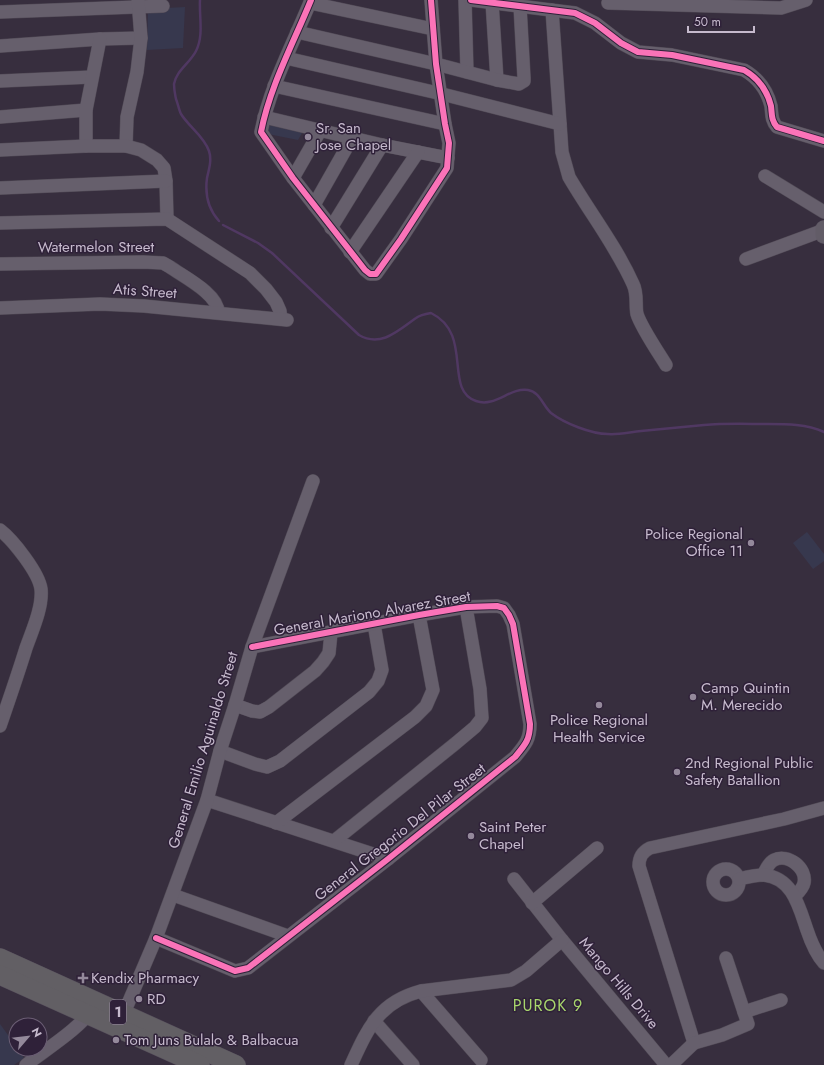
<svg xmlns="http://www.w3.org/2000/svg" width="824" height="1065" viewBox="0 0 824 1065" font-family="Jost,sans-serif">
	<rect width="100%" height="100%" fill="#372e3e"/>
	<g fill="#37384e">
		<polygon points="185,7 183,48 147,50 148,9"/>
		<polygon points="265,119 305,128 298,140 263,133"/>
		<polygon points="807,532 824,554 824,561 813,569 793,543"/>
		<polygon points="0,1024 16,1046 16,1049 18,1049 24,1058 14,1065 0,1065"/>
	</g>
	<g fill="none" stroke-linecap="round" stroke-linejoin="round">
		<g stroke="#503862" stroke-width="2.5">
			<path d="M 200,0 C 199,17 204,35 196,51 C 190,63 176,71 174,84 C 174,90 175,94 176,99 C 178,104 179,110 181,114 C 189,127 204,136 209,151 C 212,160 209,169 207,178 C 205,193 208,209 219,221"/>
			<path d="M 223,225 L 258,243 L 272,253 L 359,335 C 381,348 399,330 416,318 C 420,315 425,314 431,313 C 474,334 443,390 476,401 C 495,408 510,387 528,390 C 540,392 543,406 551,413 C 564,423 591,434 608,434 C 618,435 630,432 641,431 C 662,429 683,427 704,425 C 725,423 747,424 768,424 C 786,424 807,424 824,432"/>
		</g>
		<defs>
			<g id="minor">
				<path d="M 311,0 C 293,44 270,86 261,132 L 293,178 L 365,270 L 370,274 L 376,274 L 401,239 L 447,168 L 449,143 L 445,124 L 436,64 L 431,0"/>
				<polyline points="465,0 467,72"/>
				<path d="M 471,0 L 575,13 L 595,23 L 621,43 L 638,52 L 672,55 L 744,70 C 758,78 767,90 771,106 C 772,114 771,120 777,127 L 824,141"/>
				<polyline points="492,2 497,80"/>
				<polyline points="310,3 433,29"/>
				<polyline points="608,3 781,8 806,0"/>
				<path d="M 552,10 L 562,152 L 569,177 C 590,213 616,246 633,284 C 638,294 635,304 637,314 C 641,327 658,352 666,365"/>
				<polyline points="0,12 163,6"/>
				<polyline points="297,32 436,64 497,80 519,84 524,81 524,78 520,6"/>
				<polyline points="0,46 100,39 141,38"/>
				<polyline points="286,58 442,94 560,124"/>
				<polyline points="0,81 92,77"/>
				<polyline points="274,86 445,124"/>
				<polyline points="0,117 86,110"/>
				<polyline points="264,117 382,145 448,158"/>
				<polyline points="86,146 86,110 100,39"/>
				<polyline points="126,146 127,117 137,72 141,38 138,0"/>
				<polyline points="0,150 86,146 126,146 141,150 157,160 164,168 166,181 167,219"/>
				<polyline points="765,176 824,212"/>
				<polyline points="293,178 320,131"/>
				<polyline points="0,188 166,181"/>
				<polyline points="314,205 352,138"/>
				<polyline points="0,223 167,219 250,273 266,289 276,302 280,311 281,319"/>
				<polyline points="331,228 382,145"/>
				<polyline points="350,252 418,152"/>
				<polyline points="746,259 824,230"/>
				<path d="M 0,264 L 143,262 L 163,263 L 170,267 C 184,277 218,294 218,312"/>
				<polyline points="0,308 100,304 144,306 287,320"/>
				<path d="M 0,530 C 13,540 39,573 41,589 C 43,607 32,631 26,648 C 18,674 9,700 0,726"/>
				<polyline points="235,705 252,711 260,712 269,707 315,671 323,662 329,653 331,633"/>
				<polyline points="220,751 255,764 267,767 280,761 369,692 378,681 382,670 374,624"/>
				<polyline points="207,800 388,859"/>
				<polyline points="276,823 415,717 426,706 433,690 419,615"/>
				<polyline points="334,841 456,743 475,727 482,718 480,689 466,607"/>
				<circle cx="726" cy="882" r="13"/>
				<path d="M 763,875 C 766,870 768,863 774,860 C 788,853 807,868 804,883 C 803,888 799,892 795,896"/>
				<polyline points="514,879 562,940 666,1065"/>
				<path d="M 739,879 C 747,877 755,875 764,875 C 793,878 799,907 807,930 C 811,942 816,954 824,963"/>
				<polyline points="173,895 288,936"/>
				<polyline points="532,903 597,848"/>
				<path d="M 156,938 L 235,971 L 248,968 L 388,859 L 515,757 C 525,745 530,740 530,724 L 513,624 L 509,615 L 504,608 L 497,606 L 466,607 L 419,615 L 252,647"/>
				<polyline points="421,991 481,1060"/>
				<polyline points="744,1012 781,1000"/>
				<polyline points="121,1020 156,938 207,800 220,751 235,705 252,647 313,481"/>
				<polyline points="374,1021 413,1065"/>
				<path d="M 694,1043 L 639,866 C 639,857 642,852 650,848 L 784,819 L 824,808"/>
				<polyline points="694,1043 722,1035 748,1024 726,958"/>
				<path d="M 26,1065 C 42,1052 84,1026 92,1008"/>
				<path d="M 351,1065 C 368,1028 379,1002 421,991 L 511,980 L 526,971 L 562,940"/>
				<polyline points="671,1065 694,1043"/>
			</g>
			<polyline id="major" points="824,229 824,235"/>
			<g id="highway">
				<polyline points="0,958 236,1065"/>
				<polyline points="0,975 200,1065"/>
			</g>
		</defs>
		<use href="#minor" stroke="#504955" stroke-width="14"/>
		<use href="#major" stroke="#544c5a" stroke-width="18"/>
		<use href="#highway" stroke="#534b59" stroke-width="20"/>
		<use href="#minor" stroke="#665f6c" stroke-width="13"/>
		<use href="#major" stroke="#625c67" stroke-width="17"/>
		<use href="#highway" stroke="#625f64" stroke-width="19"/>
		<defs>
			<g id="cycleway">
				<path d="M 311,0 C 293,44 270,86 261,132 L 293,178 L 365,270 L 370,274 L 376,274 L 401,239 L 447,168 L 449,143 L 445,124 L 436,64 L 431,0"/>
				<path d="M 471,0 L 575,13 L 595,23 L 621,43 L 638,52 L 672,55 L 744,70 C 758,78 767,90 771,106 C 772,114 771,120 777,127 L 824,141"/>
				<path d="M 156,938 L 235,971 L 248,968 L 388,859 L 515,757 C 525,745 530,740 530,724 L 513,624 L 509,615 L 504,608 L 497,606 L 466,607 L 419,615 L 252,647"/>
			</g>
		</defs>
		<use href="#cycleway" stroke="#2f2139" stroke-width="8"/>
		<use href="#cycleway" stroke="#fb73b8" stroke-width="6"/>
	</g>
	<g fill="#94899b" stroke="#2f2139" stroke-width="1.5">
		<circle cx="308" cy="137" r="4"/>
		<circle cx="751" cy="543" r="4"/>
		<circle cx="693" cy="697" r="4"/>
		<circle cx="599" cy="705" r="4"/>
		<circle cx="677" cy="772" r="4"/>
		<circle cx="471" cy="836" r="4"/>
		<path d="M81 972h4v4h4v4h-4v4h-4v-4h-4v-4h4z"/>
		<circle cx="139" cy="999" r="4"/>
		<circle cx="116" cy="1040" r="4"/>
	</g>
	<g text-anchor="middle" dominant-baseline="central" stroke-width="3" stroke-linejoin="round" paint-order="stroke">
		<rect fill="#2f2139" stroke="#998ca1" stroke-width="1" x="110" y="1000" width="16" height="24" rx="3"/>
		<g font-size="14" font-weight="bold" fill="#c6bacd">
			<text x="118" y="1012">1</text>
		</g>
		<g font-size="15" fill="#c6bacd" stroke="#2f2139" text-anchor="start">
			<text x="316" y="128">Sr. San<tspan x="316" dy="17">Jose Chapel</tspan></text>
			<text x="743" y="534" text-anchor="end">Police Regional<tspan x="743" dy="17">Office 11</tspan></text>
			<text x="701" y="688">Camp Quintin<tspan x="701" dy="17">M. Merecido</tspan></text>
			<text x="599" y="720" text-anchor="middle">Police Regional<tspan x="599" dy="17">Health Service</tspan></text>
			<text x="685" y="763">2nd Regional Public<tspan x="685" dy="17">Safety Batallion</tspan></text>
			<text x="479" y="827">Saint Peter<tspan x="479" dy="17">Chapel</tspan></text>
			<text x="91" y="978">Kendix Pharmacy</text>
			<text x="147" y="999">RD</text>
			<text x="124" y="1040">Tom Juns Bulalo &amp; Balbacua</text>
		</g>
		<g font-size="15" fill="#c6bacd" stroke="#2f2139">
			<text x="96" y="247">Watermelon Street</text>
			<text transform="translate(145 291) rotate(4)">Atis Street</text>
			<text transform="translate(372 613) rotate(-10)">General Mariono Alvarez Street</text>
			<text transform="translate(203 750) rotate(-73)">General Emilio Aguinaldo Street</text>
			<text transform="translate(400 832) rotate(-38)">General Gregorio Del Pilar Street</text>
			<text transform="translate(619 983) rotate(50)">Mango Hills Drive</text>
		</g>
		<g font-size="16" letter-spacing="1" fill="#a8d66c" stroke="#2f2139">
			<text x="548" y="1005">PUROK 9</text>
		</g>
	</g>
	<g transform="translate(28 1037) rotate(62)"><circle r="19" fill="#2f2139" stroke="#6b5e74"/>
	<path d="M0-3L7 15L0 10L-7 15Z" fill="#94899b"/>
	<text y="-6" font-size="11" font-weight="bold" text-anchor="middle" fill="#c6bacd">N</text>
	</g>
	<path d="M688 26v6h66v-6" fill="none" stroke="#c6bacd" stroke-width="2"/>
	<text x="694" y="26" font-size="12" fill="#c6bacd" stroke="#2f2139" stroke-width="3" paint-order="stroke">50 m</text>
</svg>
